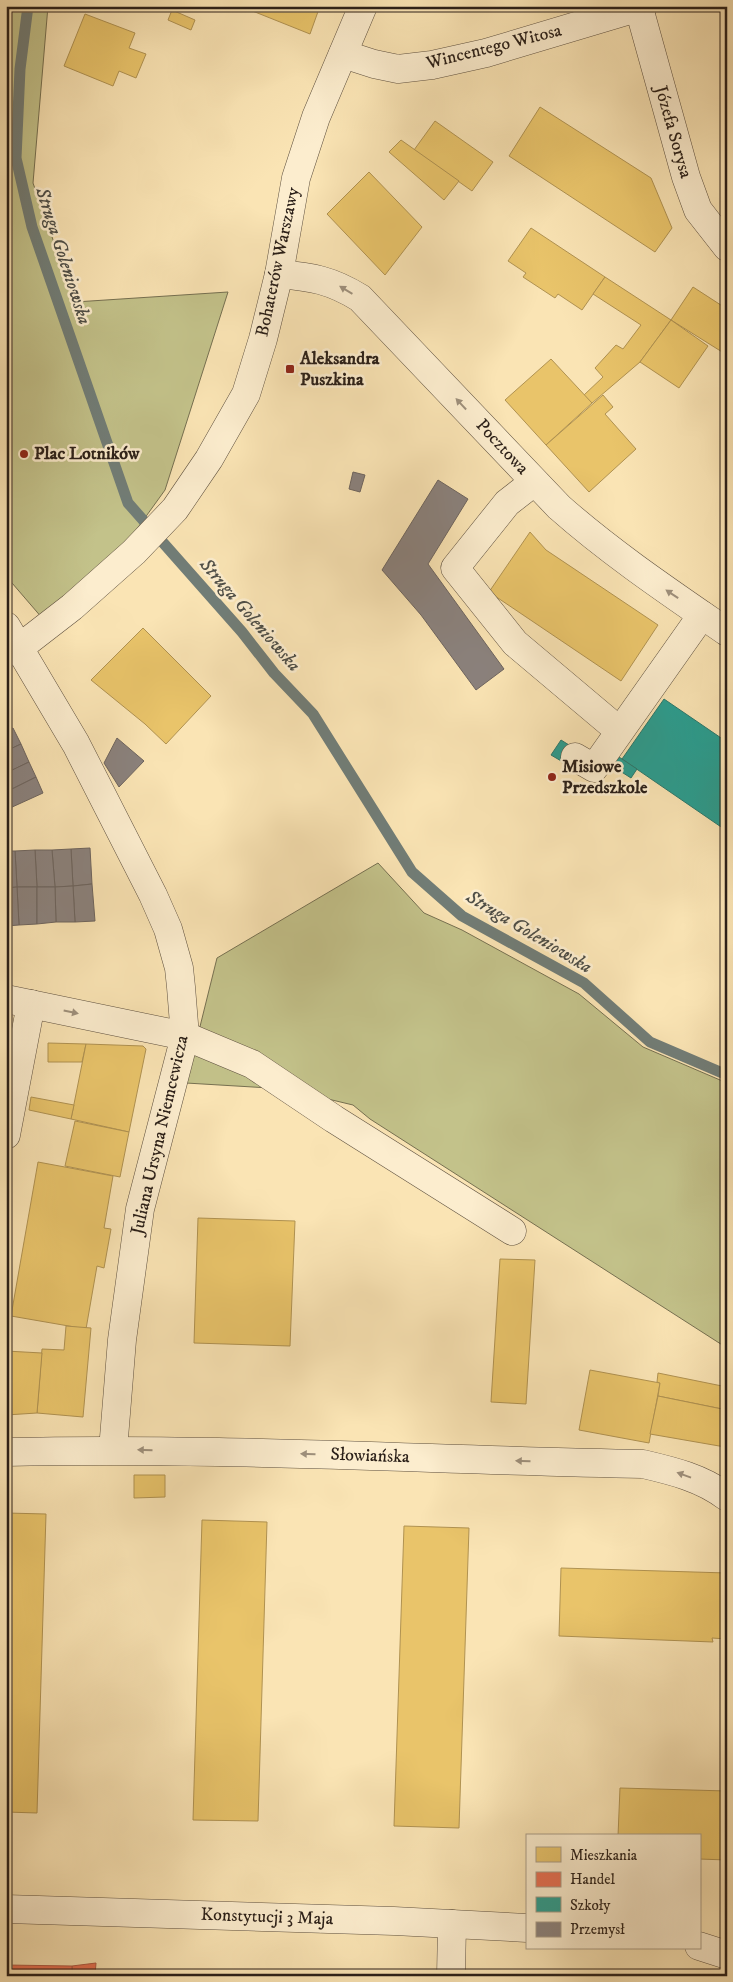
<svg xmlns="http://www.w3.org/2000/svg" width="733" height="1982" viewBox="0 0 733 1982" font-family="'IM FELL DW Pica',serif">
	<rect width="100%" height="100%" fill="#fae4b4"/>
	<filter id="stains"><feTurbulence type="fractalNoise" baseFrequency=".004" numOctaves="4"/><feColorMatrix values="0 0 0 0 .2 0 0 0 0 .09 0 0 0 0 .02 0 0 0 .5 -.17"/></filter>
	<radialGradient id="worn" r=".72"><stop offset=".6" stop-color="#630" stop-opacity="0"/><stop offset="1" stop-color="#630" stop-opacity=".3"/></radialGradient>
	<g fill="#c3c28a" stroke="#767051">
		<polygon points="6,6 48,6 33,183 75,302 228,292 165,490 116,558 43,619 6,576"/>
		<polygon points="378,863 424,913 462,930 579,994 643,1047 727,1083 727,1348 370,1119 353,1105 286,1089 186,1083 217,958"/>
	</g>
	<g fill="#e9c46a" stroke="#b09251">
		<polygon points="240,6 320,6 310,34"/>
		<polygon points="172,10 195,20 191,30 168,20"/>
		<polygon points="85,14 135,33 129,48 146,54 136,78 119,71 113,86 64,66"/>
		<polygon points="540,107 651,178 672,228 655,252 509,156"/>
		<polygon points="435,121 493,162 472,191 414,150"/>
		<polygon points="401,140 459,181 444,200 389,152"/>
		<polygon points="369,172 422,227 385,275 327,214"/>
		<polygon points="531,228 605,277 582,310 558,294 555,298 523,277 526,273 508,261"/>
		<polygon points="605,277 671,320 640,362 592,403 584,395 603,377 595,368 616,345 623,349 641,325 593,294"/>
		<polygon points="693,287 727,309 727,314 723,320 727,323 727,355 671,320"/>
		<polygon points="671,320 708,346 679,388 640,362"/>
		<polygon points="551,359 592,403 546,445 505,400"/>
		<polygon points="603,395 613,407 605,414 636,449 589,492 546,445"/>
		<polygon points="530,532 546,550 658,625 621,681 489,592"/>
		<polygon points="143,628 211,696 166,744 145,724 91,680"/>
		<polygon points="48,1043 86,1044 82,1062 48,1062"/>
		<polygon points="86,1044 143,1046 146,1049 129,1132 71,1119"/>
		<polygon points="31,1097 74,1105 71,1119 29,1110"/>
		<polygon points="75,1121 129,1132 120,1177 65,1166"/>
		<polygon points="38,1162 113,1176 104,1228 111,1229 104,1268 97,1266 86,1329 11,1316"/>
		<polygon points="198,1218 295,1221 290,1346 194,1343"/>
		<polygon points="500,1259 535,1260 526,1404 491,1402"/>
		<polygon points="66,1326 91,1328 83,1417 37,1413 42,1349 64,1350"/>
		<polygon points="6,1351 42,1353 37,1413 6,1415"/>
		<polygon points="590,1370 660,1383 649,1443 579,1430"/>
		<polygon points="658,1373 727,1387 727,1410 658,1396 660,1383 657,1382"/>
		<polygon points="658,1396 727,1410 725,1447 650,1434"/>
		<polygon points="727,1438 727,1461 723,1460"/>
		<polygon points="134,1475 165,1475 165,1497 134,1498"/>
		<polygon points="6,1513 46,1514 37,1813 6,1812"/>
		<polygon points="202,1520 267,1522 258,1821 193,1820"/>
		<polygon points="404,1526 469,1528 459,1828 394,1826"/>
		<polygon points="561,1568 727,1573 727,1639 712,1638 713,1642 559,1636"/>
		<polygon points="620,1788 727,1791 727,1860 699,1859 699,1836 618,1836"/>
	</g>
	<g fill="#e76f51" stroke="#ae5740">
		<polygon points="96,1963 95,1976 72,1976 72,1966"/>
		<polygon points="6,1965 72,1966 72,1976 6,1976"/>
		<polygon points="339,1973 410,1975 410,1976 338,1976"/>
	</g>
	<g fill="#2a9d8f" stroke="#2a776b">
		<polygon points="664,699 727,742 727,831 622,759"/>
		<polygon points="561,740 577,750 568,765 551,755"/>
		<polygon points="616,755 637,769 631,778 609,764"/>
	</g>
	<g fill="#8a817c" stroke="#6d645e">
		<polygon points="353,472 365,475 360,492 349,489"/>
		<polygon points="438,480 468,499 428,564 504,669 476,690 421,615 382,570"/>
		<polygon points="13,728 21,744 6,751 6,731"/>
		<polygon points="117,738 144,761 119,787 104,763"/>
		<polygon points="21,744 29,762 6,773 6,751"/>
		<polygon points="29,762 36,777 6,792 6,773"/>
		<polygon points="36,777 43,793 10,808 6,801 6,792"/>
		<polygon points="90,848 92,884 73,886 71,849"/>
		<polygon points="71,849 73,886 55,887 52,850"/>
		<polygon points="35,850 52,850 55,887 37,887"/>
		<polygon points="35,850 37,887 17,887 15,851"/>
		<polygon points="6,851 15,851 17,887 6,888"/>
		<polygon points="92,884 95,921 75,922 73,886"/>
		<polygon points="73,886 75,922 56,922 55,887"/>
		<polygon points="17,887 37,887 37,924 19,925"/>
		<polygon points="17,887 19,925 6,926 6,888"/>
		<polygon points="37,887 55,887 56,922 37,924"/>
	</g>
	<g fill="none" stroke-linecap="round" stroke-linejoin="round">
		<polyline stroke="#717d77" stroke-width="11" points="28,6 20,69 16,158 32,227 128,503 242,632 274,673 313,714 412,872 462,916 584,983 650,1042 727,1075"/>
		<defs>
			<g id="minor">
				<polyline points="639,8 686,177 698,210 727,247"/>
				<polyline points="343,54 374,64 398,69 432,65 486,53 643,6"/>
				<path d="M 279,274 C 312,277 331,280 360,298 L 559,507 C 611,553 669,592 727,632"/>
				<polyline points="534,482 507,503 455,568 515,643 610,723"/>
				<polyline points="6,626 76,744 153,895 168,929 179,968 181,987 185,1036 140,1209 122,1340 113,1450"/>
				<polyline points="6,652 19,648 72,607 134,552 175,509 209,459 246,394 263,339 279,274 296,178 316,117 363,6"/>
				<polyline points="575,757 594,768 702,615"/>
				<polyline points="6,999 185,1036 252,1064 334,1119 512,1231"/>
				<polyline points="6,1135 31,1004"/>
				<path d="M 6,1452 C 219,1447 431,1460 643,1464 C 673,1471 702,1478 727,1497"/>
				<polyline points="6,1909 394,1921 527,1928"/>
				<polyline points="699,1946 727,1955"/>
				<polyline points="451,1976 452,1924"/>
			</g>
		</defs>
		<use href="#minor" stroke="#5e503f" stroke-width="29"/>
		<use href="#minor" stroke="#fcedce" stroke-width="28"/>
	</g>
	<defs><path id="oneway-solid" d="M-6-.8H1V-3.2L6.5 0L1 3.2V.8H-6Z" transform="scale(1.25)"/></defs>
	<g fill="#9e907c">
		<use href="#oneway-solid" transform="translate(346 290) rotate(-149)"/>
		<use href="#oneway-solid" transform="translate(461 404) rotate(-133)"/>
		<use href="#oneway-solid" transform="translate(672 594) rotate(-146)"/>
		<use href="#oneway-solid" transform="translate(71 1012) rotate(12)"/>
		<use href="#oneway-solid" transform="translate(145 1450) rotate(-179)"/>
		<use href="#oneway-solid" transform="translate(308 1454) rotate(-178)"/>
		<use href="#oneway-solid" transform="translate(523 1461) rotate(-178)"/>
		<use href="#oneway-solid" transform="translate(684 1475) rotate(-160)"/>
	</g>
	<g fill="#8f2418" stroke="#fcedce" stroke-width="2">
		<rect x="285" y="364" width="10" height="10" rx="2.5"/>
		<circle cx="24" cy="454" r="5"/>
		<circle cx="552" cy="777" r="5"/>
	</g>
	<g text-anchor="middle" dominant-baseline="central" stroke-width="5" stroke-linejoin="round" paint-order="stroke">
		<g font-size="18" fill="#2a1f18" stroke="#fcedce">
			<text transform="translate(494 47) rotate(-14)">Wincentego Witosa</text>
			<text transform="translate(673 132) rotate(74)">Józefa Sorysa</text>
			<text transform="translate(278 262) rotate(-78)">Bohaterów Warszawy</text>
			<text transform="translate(502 447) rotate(47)">Pocztowa</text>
			<text transform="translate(160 1135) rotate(-77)">Juliana Ursyna Niemcewicza</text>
			<text transform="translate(370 1456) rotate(2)">Słowiańska</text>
			<text transform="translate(267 1917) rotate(2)">Konstytucji 3 Maja</text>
		</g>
		<g font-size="18" font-weight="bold" fill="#2a1f18" stroke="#fcedce" text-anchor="start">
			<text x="300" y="359">Aleksandra<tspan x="300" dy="21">Puszkina</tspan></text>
			<text x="34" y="454">Plac Lotników</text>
			<text x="562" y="767">Misiowe<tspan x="562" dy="21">Przedszkole</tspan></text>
		</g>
		<g font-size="19" font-style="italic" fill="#4e4e47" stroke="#fcedce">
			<text transform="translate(63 256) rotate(72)">Struga Goleniowska</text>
			<text transform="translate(250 615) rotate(49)">Struga Goleniowska</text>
			<text transform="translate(529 932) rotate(31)">Struga Goleniowska</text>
		</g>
	</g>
	<rect width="733" height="1982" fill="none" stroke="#fae4b4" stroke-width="25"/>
	<rect x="8" y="8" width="718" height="1967" fill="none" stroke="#2a1f18" stroke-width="2.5"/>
	<rect x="12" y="12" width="708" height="1957" fill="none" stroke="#2a1f18"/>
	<rect x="526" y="1834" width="175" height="115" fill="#fcedce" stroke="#a89b85"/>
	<rect x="536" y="1847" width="25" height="15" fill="#e9c46a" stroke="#a89b85"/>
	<text x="570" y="1860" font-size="15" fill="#2a1f18">Mieszkania</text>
	<rect x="536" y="1872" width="25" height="15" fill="#e76f51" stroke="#a89b85"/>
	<text x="570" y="1884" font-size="15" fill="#2a1f18">Handel</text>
	<rect x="536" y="1897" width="25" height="15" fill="#2a9d8f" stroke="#a89b85"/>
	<text x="570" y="1910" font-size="15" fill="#2a1f18">Szkoły</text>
	<rect x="536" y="1922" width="25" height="15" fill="#8a817c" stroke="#a89b85"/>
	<text x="570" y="1934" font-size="15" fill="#2a1f18">Przemysł</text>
	<rect width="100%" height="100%" filter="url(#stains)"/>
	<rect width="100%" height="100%" fill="url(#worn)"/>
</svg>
